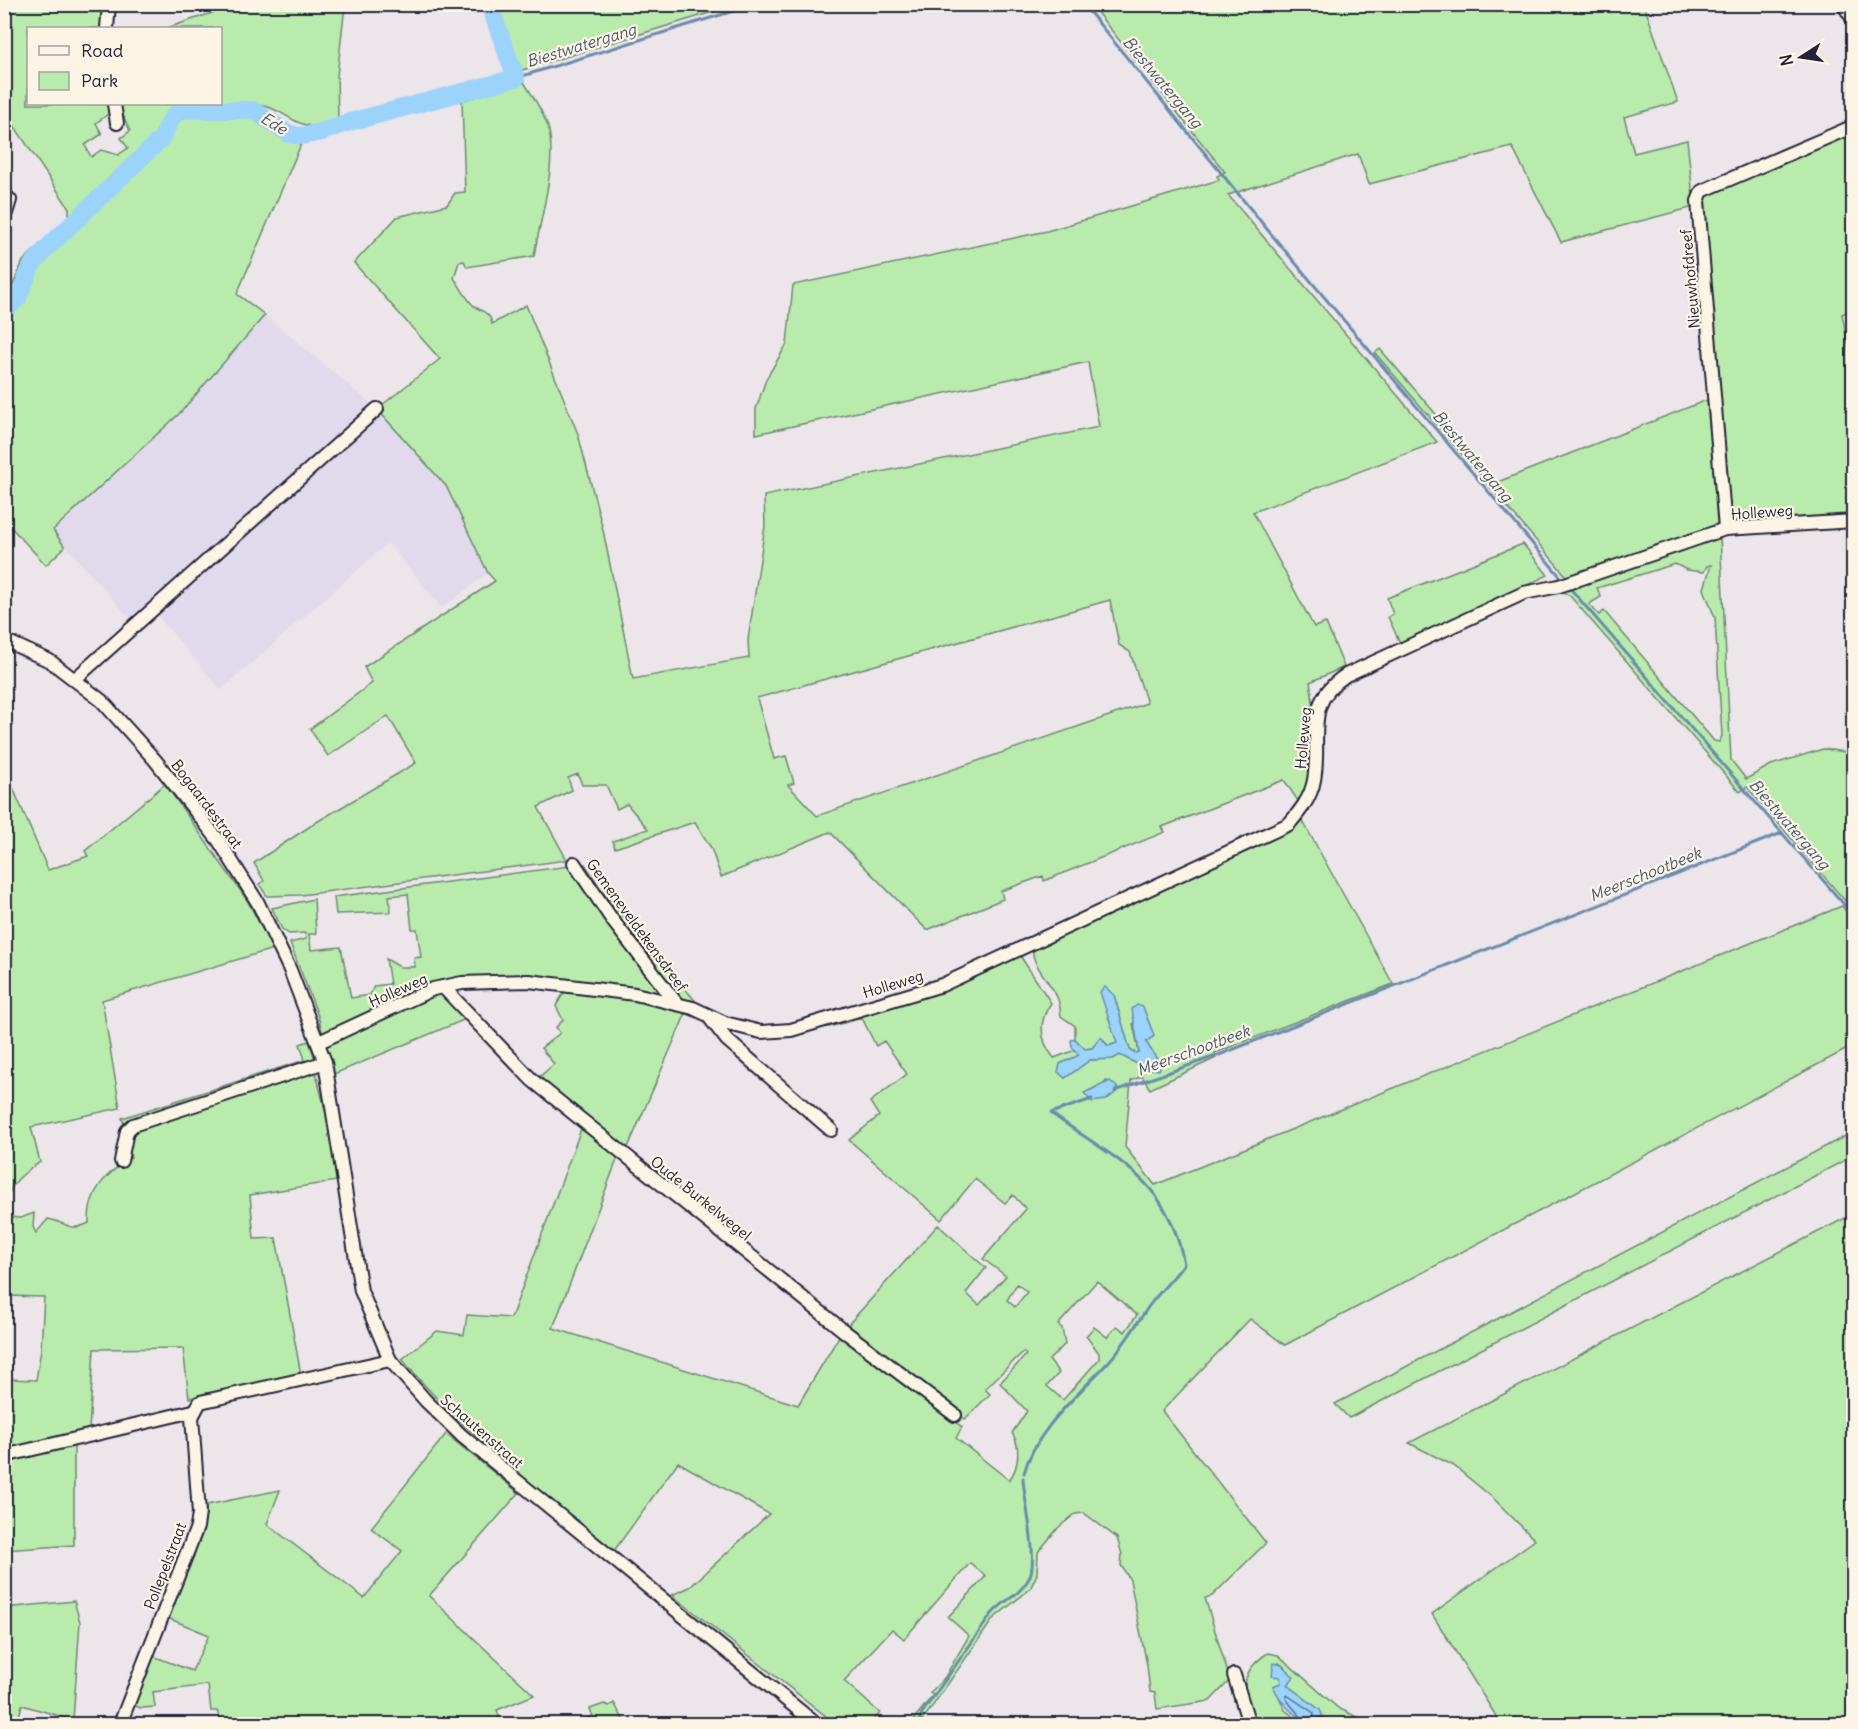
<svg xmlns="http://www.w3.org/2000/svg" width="1858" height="1729" viewBox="0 0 1858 1729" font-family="Delius,sans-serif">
	<rect width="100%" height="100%" fill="#ece5e9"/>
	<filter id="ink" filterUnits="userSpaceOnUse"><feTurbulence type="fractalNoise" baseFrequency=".0167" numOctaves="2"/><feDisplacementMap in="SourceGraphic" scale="12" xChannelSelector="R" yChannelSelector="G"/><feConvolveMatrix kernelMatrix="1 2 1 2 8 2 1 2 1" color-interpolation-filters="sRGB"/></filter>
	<g filter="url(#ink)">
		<polygon fill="#e1daec" points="265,315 377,409 416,451 446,486 488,573 442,608 388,543 221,690 150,607 132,621 52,530 179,414"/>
		<g fill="#b9ecac" stroke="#6e8774" stroke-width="1.5" fill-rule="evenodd">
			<polygon points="4,5 106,5 104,28 28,28 28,104 110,104 111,112 96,123 102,134 85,145 91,157 101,150 118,155 128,148 121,138 130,131 118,104 188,104 178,106 170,113 147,150 106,189 111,196 147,161 177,122 195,113 255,116 283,135 301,144 237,294 265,315 179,414 53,530 65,547 46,565 5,521 5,295 13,285 23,261 69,217 69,208 5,112"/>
			<path d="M 236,5 L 345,5 L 337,76 L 338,120 C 299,136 295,115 265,106 C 243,101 217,106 195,104 L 220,104 L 220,28 L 167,28 Z"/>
			<polygon points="495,5 736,5 519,71"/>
			<path d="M 1091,5 L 1644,5 L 1678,102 L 1624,117 L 1634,153 L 1687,140 L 1694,207 L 1561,242 L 1512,147 L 1369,184 L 1358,154 L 1228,195 L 1437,442 L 1253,512 L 1314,627 L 1326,623 L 1344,667 L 1310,682 C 1316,712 1317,776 1298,801 L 1284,780 L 1162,827 L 1165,832 L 1044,881 L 1043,876 L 1001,891 L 1003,899 L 927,930 L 830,832 L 721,877 L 711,848 L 695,822 L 615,848 L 613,841 L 648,829 L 627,804 L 617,809 L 606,785 L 582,785 L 578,774 L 568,778 L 572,790 L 538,807 L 567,860 L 301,895 L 267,896 L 259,884 L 264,881 L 254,863 L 315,823 L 416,763 L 388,716 L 328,756 L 310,729 L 372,683 L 364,667 L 495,581 L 488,573 L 446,486 L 377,409 L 440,359 L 354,263 L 397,217 L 447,205 L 455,193 L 465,192 L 462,101 L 524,82 C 533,97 543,111 548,127 C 558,162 540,220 534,256 L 467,267 L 464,261 L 459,262 L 454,278 C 460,286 465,296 472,304 C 479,312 490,310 492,324 L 526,305 L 578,434 L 603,530 L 633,679 L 749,658 L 748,640 L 765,526 L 764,496 L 1099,427 L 1088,362 L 756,434 L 756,409 L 766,379 L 787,344 L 793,285 L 1047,231 L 1219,180 L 1217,176 L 1225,172 ZM 1110,600 L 1119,645 L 1130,652 L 1147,703 L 817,816 L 788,785 L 794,783 L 786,756 L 774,759 L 757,698 Z"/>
			<polygon points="1853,130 1853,309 1842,314 1853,370 1853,516 1731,523 1728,521 1705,199 1708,194"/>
			<polygon points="1380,349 1495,483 1707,400 1718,522 1716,527 1569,579 1375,353"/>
			<path d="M 1720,535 L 1731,760 L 1746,779 L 1771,765 L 1823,749 L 1853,753 L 1853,910 L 1747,787 L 1740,792 L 1570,596 L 1563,592 L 1572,586 ZM 1675,564 L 1687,570 L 1704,572 L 1707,566 L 1711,565 L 1704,589 L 1715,618 L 1722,736 L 1719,742 L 1714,741 L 1604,611 L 1599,615 L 1589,604 L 1601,597 L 1597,588 Z"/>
			<polygon points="1523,544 1548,575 1401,645 1388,617 1393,614 1387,598"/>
			<path d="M 5,769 L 48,870 L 88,856 L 85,851 L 165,784 L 247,900 L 273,949 L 102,1000 L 120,1108 L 31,1127 L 40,1162 C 22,1174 10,1183 5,1205 Z"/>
			<path d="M 1301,818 L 1393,984 L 1215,1053 L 1216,1058 L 1150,1089 L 1142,1076 L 1131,1081 L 1125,1147 L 1155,1185 L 1842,906 L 1853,920 L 1853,1046 L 1285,1345 L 1250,1319 L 1162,1411 L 1266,1543 L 1212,1596 L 1205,1598 L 1230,1680 L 1210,1701 L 1157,1709 L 1155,1693 L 1150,1692 L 1147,1665 L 1130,1580 L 1121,1565 L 1122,1554 L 1117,1538 L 1084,1513 L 1075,1514 L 1059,1527 L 1038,1552 L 1037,1574 L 1030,1589 L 993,1619 L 920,1724 L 914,1719 L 933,1695 L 930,1693 L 945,1677 L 969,1636 L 948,1617 L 986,1576 L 970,1563 L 904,1639 L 892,1629 L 844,1681 L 880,1713 L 870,1724 L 836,1724 L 672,1595 L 690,1587 L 769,1514 L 678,1462 L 614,1551 C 541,1491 463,1434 402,1359 L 437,1331 L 464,1335 L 467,1315 L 511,1318 L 581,1129 L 618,1157 L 553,1328 L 798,1405 L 841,1333 L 962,1427 L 956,1438 L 1009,1480 C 1019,1468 1021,1446 1012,1433 L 1027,1411 L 1000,1383 L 1026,1355 L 1023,1352 L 985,1389 L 990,1394 L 965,1419 L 846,1327 L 938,1225 L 986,1268 L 966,1293 L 979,1305 L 1006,1276 L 983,1259 L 1026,1209 L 1013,1195 L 1005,1203 L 975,1179 L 941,1220 L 849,1140 L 879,1116 L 870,1102 L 907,1074 L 884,1041 L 876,1046 L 862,1018 L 829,1027 L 828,1022 L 1019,954 L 1051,1003 C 1038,1022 1040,1041 1054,1058 L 1075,1050 L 1080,1055 L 1060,1064 L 1065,1078 L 1090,1060 L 1113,1059 L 1120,1055 L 1145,1068 L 1161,1066 L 1146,1042 L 1154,1036 L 1143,1007 L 1133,1024 L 1139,1052 L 1136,1053 L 1130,1050 L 1114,995 L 1113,1028 L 1117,1043 L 1108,1046 L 1104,1040 L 1092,1048 L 1085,1049 L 1075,1039 L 1075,1026 L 1061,1016 C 1060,1010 1060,1003 1057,997 C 1051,983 1031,964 1033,950 ZM 1107,1081 L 1116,1092 L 1106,1100 L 1085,1093 ZM 1097,1281 L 1137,1315 L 1125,1332 L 1117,1326 L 1107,1337 L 1094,1327 L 1086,1336 L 1099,1353 L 1099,1359 L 1063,1400 L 1047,1386 L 1059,1373 L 1049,1360 L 1065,1344 L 1062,1328 L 1058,1325 ZM 1017,1284 L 1027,1292 L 1015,1307 L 1007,1300 Z"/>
			<polygon points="585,864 605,895 699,1005 692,1016 686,1013 626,1152 537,1079 554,1064 541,1048 560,1033 556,1027 563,1020 556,1006 569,984 437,985 466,1019 334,1074 318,1016 290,943 306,939 305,933 289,934 282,929 272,908 314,899 316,934 309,934 311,950 341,947 351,998 370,995 374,986 390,984 386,959 400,967 415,967 414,958 421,957 417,929 412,929 408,894 389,896 391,912 336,914 334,897"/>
			<polygon points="309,1041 316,1062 124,1124 122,1118 305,1060 300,1044"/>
			<path d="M 315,1069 L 330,1130 L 337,1181 L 250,1195 L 254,1239 L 276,1238 L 301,1375 L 189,1398 L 183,1348 L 94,1349 L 89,1431 L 5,1452 L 5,1379 L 36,1380 L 41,1349 L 44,1297 L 5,1296 L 4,1209 L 9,1217 L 21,1218 L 34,1213 L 33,1227 L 36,1233 L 48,1219 C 67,1222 69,1233 89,1223 C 88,1192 105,1174 131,1158 L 126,1136 L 133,1128 Z"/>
			<polygon points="1853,1132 1853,1156 1349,1418 1335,1404"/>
			<polygon points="1853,1214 1853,1724 1501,1724 1432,1614 1535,1540 1493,1498 1454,1466 1409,1443"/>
			<polygon points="446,1434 519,1493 429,1596 534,1695 497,1710 502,1724 222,1724 217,1711 211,1711 208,1685 153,1692 155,1707 141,1708 133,1705 153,1656 192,1671 209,1635 168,1618 194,1556 207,1505 280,1490 267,1524 364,1598 402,1551 371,1528"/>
			<polygon points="74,1445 74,1545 5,1550 4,1462"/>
			<polygon points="74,1601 80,1622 73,1720 22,1705 17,1724 5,1724 5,1608"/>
			<path d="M 1268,1653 L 1278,1655 L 1338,1708 L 1368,1722 L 1367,1724 L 1313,1724 L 1319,1721 L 1320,1710 L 1287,1685 L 1289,1671 L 1279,1663 L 1281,1684 L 1274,1686 L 1285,1710 L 1303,1724 L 1254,1724 C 1245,1693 1235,1674 1268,1653 Z"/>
			<path d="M 604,1704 L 609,1706 L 614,1703 L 624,1721 L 618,1724 L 606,1724 L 604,1721 C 594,1720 585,1725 574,1724 L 593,1716 L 590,1709 Z"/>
		</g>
		<g fill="#9cd3fb" stroke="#6b8cae" stroke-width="1.5">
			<polygon points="1105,987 1114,995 1130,1050 1136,1053 1139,1052 1132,1009 1137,1005 1143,1007 1154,1036 1146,1042 1161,1066 1159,1070 1145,1068 1120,1055 1113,1059 1090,1060 1065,1078 1058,1072 1060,1064 1079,1055 1072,1047 1071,1040 1075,1039 1085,1049 1092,1048 1101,1037 1108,1046 1117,1043 1100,992"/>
			<polygon points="1110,1081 1117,1087 1116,1092 1106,1100 1092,1102 1084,1093"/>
			<path d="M 1274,1663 L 1282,1665 L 1294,1677 L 1287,1685 L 1320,1710 L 1323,1717 C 1300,1729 1281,1703 1273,1686 L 1281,1683 L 1280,1677 L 1272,1676 Z"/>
		</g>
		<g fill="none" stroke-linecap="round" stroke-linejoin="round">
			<path stroke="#536988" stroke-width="1.5" d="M 1304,1724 C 1303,1715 1291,1708 1286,1698 L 1287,1695 L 1314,1713 L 1312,1724"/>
			<g stroke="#6b8cae" stroke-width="3">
				<polyline points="1083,4 1271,234 1564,581"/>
				<polyline points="516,78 756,4"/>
				<polyline points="1568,586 1854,916"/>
				<polyline points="1115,1091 1219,1055 1782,833"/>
				<path d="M 1024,1473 C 1036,1428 1082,1392 1112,1358 C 1126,1342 1137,1323 1149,1306 C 1160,1291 1173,1279 1184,1264 C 1168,1177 1115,1161 1051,1113 L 1092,1099"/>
				<path d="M 918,1724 L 922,1713 L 991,1615 C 1002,1601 1018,1597 1028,1580 C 1040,1563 1024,1502 1023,1478"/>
			</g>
			<polyline stroke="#9cd3fb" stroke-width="18" points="4,312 18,298 32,265 48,247 161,139 172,118 180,110 253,110 289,134 301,136 322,132 346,123 516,78 489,4"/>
			<defs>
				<g id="minor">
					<polyline points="1843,4 1854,21"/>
					<polyline points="107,28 109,4"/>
					<polyline points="114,104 117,123"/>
					<polyline points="4,194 10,200 4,220"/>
					<polyline points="1725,529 1698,201 1702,191 1854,126"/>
					<polyline points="4,640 50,661 102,701 155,760 219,841 258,903 290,970 325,1062 361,1291 390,1360 426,1401 462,1436 816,1724"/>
					<polyline points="75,679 377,409"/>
					<polyline points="574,863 613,921 677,1004"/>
					<polyline points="443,987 532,1080 844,1331 955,1415"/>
					<polyline points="709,1017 727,1040 831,1130"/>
					<path d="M 319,1042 L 433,989 L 462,983 L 529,981 L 635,994 L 693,1008 L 725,1023 L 761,1032 L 791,1030 L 942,985 L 1289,824 C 1300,811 1311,798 1314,780 C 1322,736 1302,704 1346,675 L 1524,593 L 1559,586 L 1725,529 L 1854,521"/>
					<polyline points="121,1161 127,1131 133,1125 325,1062"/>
					<polyline points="4,1456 193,1411"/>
					<polyline points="1234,1675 1249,1724"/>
					<polyline points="120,1724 197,1527 199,1513 192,1417 200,1402 390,1360"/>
				</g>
			</defs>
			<use href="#minor" stroke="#22223b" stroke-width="16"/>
			<use href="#minor" stroke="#fcf5e5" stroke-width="12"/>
		</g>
	</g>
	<g text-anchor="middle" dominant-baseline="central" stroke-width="4.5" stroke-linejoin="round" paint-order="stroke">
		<g font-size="15" fill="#22223b" stroke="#fcf5e5">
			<text transform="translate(1690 279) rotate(-95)">Nieuwhofdreef</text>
			<text transform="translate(1762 512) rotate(-4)">Holleweg</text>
			<text transform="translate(1303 738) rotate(-85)">Holleweg</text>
			<text transform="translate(207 804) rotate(53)">Bogaardestraat</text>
			<text transform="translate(637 925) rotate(54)">Gemeneveldekensdreef</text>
			<text transform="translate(893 984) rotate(-17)">Holleweg</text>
			<text transform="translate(398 990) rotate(-24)">Holleweg</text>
			<text transform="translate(701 1198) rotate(39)">Oude Burkelwegel</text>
			<text transform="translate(482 1431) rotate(41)">Schautenstraat</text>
			<text transform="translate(165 1566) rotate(-69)">Pollepelstraat</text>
		</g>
		<g font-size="16" font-style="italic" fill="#475775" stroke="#fcf5e5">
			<text transform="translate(581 45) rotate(-17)">Biestwatergang</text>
			<text transform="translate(1163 82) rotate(50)">Biestwatergang</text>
			<text transform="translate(274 123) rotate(31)">Ede</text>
			<text transform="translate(1473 456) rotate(50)">Biestwatergang</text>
			<text transform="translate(1790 824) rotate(49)">Biestwatergang</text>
			<text transform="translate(1645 874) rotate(-22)">Meerschootbeek</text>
			<text transform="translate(1193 1050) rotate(-20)">Meerschootbeek</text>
		</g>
	</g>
	<rect width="1858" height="1729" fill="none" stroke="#fcf5e5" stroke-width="24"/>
	<rect x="12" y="12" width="1834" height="1705" fill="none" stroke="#22223b" stroke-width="2" filter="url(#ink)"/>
	<rect x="27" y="27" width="195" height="78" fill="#fcf5e5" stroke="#a5a1a1" stroke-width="1.5"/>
	<rect x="39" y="46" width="30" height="9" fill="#fcf5e5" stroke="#a5a1a1" stroke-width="1.5"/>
	<text x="81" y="57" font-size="18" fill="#22223b">Road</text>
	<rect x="39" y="72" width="30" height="18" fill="#b9ecac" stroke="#a5a1a1" stroke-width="1.5"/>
	<text x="81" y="87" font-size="18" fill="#22223b">Park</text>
	<g transform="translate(1801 57) rotate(258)" stroke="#fcf5e5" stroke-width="4.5" paint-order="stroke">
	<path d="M0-4.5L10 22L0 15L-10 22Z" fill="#22223b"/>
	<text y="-9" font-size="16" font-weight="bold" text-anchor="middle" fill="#22223b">N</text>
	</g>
</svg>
